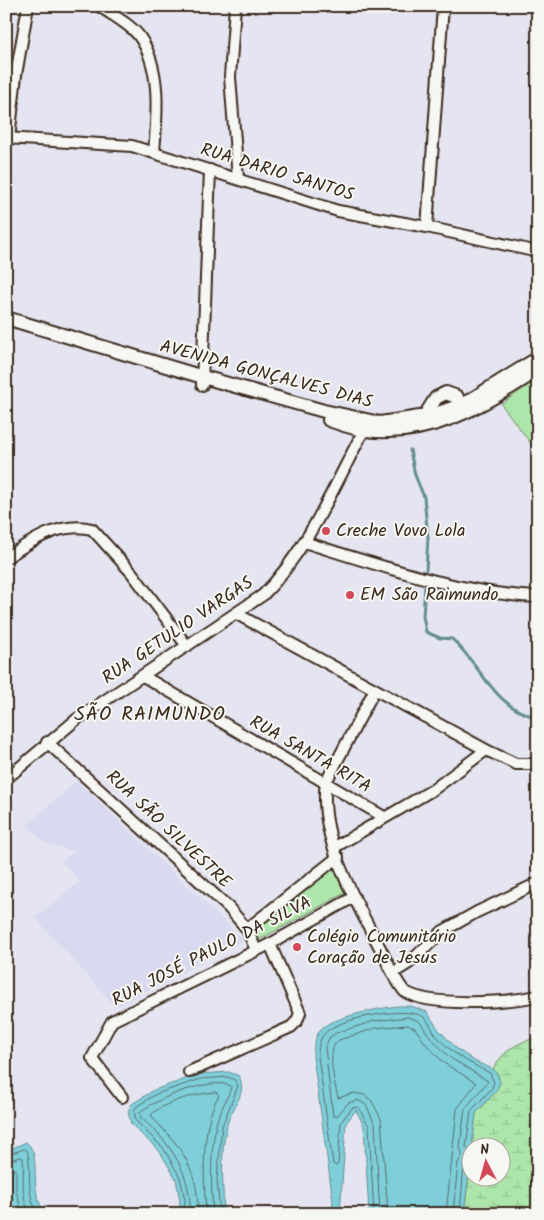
<svg xmlns="http://www.w3.org/2000/svg" width="544" height="1220" viewBox="0 0 544 1220" font-family="Kalam,sans-serif">
	<defs>
		<pattern id="wetland-marsh" width="20" height="14" patternUnits="userSpaceOnUse" patternTransform="scale(1.25)"><rect width="20" height="14" fill="#ade6aa"/><path d="M1 5h8M5 5V1M11 12h8M15 12V8" fill="none" stroke="#96c592"/></pattern>
	</defs>
	<rect width="100%" height="100%" fill="#e5e5f1"/>
	<filter id="ink" filterUnits="userSpaceOnUse"><feTurbulence type="fractalNoise" baseFrequency=".02" numOctaves="2"/><feDisplacementMap in="SourceGraphic" scale="10" xChannelSelector="R" yChannelSelector="G"/><feConvolveMatrix kernelMatrix="1 2 1 2 8 2 1 2 1" color-interpolation-filters="sRGB"/></filter>
	<g filter="url(#ink)">
		<polygon fill="#d9d9f0" points="77,781 244,940 116,1007 35,918 80,881 61,861 74,852 45,843 27,825"/>
		<path fill="url(#wetland-marsh)" stroke="#748864" fill-rule="evenodd" d="M 538,1038 L 538,1214 L 464,1214 L 476,1113 L 496,1091 L 498,1075 L 493,1069 C 503,1051 518,1041 538,1038 ZM 472,1148 L 502,1148 L 502,1178 L 472,1178 Z"/>
		<g fill="#ade6aa" stroke="#748864">
			<polygon points="538,379 538,453 501,404"/>
			<polygon points="333,868 345,893 259,940 253,930"/>
		</g>
		<g fill="#7fcfdb" stroke="#648d8f">
			<path d="M 398,1006 L 411,1006 L 427,1012 L 439,1030 L 457,1049 L 476,1062 L 493,1069 L 498,1075 L 500,1083 L 496,1091 L 476,1113 L 464,1214 L 369,1214 L 364,1126 L 356,1110 L 346,1123 L 340,1214 L 331,1214 L 333,1201 L 313,1056 C 313,1048 315,1037 320,1030 C 331,1017 381,1008 398,1006 Z"/>
			<path d="M 229,1072 L 239,1076 C 248,1094 231,1108 227,1125 C 220,1153 223,1185 224,1214 L 179,1214 L 180,1201 L 176,1179 L 160,1152 L 131,1124 L 128,1111 L 132,1104 L 154,1090 L 200,1074 Z"/>
			<path d="M 26,1142 C 44,1157 26,1189 46,1214 L 6,1214 L 6,1151 Z"/>
		</g>
		<g fill="none" stroke-linecap="round" stroke-linejoin="round">
			<g stroke="#566c6a" stroke-width="1">
				<path d="M 6,1155 L 24,1149 L 27,1150 C 33,1171 24,1195 39,1214"/>
				<path d="M 6,1162 L 20,1157 L 23,1158 C 25,1176 19,1198 31,1214"/>
				<polyline points="6,1169 16,1170 16,1190 22,1214"/>
				<polyline points="184,1214 185,1200 180,1177 164,1149 136,1121 134,1111 136,1107 156,1094 201,1079 228,1077 235,1080 238,1086 222,1126 217,1180 220,1214"/>
				<path d="M 190,1214 C 192,1174 171,1143 141,1118 L 140,1112 C 156,1099 211,1076 231,1086 C 231,1093 218,1113 216,1125 C 210,1153 211,1185 213,1214"/>
				<path d="M 198,1214 C 199,1186 191,1163 174,1141 C 167,1132 157,1124 151,1115 C 163,1102 199,1093 216,1092 L 219,1095 C 200,1127 204,1178 206,1214"/>
				<path d="M 374,1214 L 369,1126 L 358,1107 L 352,1108 L 341,1122 L 338,1164 L 336,1166 L 333,1164 L 318,1056 C 318,1049 319,1040 324,1034 C 335,1019 404,1006 422,1016 C 428,1019 431,1028 435,1034 C 450,1053 469,1063 490,1073 L 494,1082 L 492,1088 L 471,1111 L 466,1147 L 472,1152"/>
				<polyline points="380,1214 375,1124 366,1105 358,1100 348,1103 337,1116 333,1116 325,1048 329,1038 336,1033 374,1021 408,1017 419,1021 431,1038 449,1057 488,1081 465,1109 460,1146 462,1155 458,1163 453,1214"/>
				<path d="M 388,1214 L 381,1119 L 372,1101 L 365,1095 L 354,1093 L 338,1098 C 335,1084 325,1049 339,1040 L 376,1028 L 407,1025 L 415,1028 L 425,1043 L 444,1063 L 476,1083 L 457,1109 L 446,1214"/>
				<polyline points="460,1214 464,1163 472,1159"/>
			</g>
			<g stroke="#648d8f" stroke-width="3">
				<polyline points="410,450 415,475 424,497 428,538 426,570"/>
				<path d="M 425,586 L 423,616 L 426,632 L 440,638 L 452,639 C 480,664 497,712 538,717"/>
			</g>
			<defs>
				<g id="minor">
					<path d="M 99,6 C 112,15 130,24 139,36 C 162,68 157,115 154,152"/>
					<polyline points="235,6 230,77 238,179"/>
					<polyline points="6,138 132,146 338,211 427,227 538,252"/>
					<polyline points="9,139 16,75 28,6"/>
					<polyline points="427,227 443,6"/>
					<polyline points="202,385 210,170"/>
					<path d="M 304,542 C 378,565 461,594 538,597"/>
					<path d="M 6,558 C 31,541 60,521 92,529 L 132,573 L 187,646"/>
					<polyline points="237,614 486,750 516,764 538,764"/>
					<polyline points="143,676 384,817"/>
					<path d="M 374,691 L 326,782 C 318,835 354,899 378,944 C 386,959 393,977 404,991 C 429,1008 508,1002 538,996"/>
					<polyline points="47,742 228,907 247,929 256,950"/>
					<path d="M 6,779 L 77,719 L 263,595 C 308,550 334,486 364,430"/>
					<polyline points="335,847 434,789 486,750"/>
					<polyline points="247,929 338,857"/>
					<polyline points="393,973 409,963 443,931 477,912 538,883"/>
					<polyline points="189,1072 291,1027 297,1021 300,1013 270,944"/>
					<polyline points="122,1097 92,1058 112,1021 270,944 354,897"/>
				</g>
				<g id="major">
					<polyline points="6,318 203,377 324,411 380,423 433,415 464,404 538,358"/>
					<polyline points="424,417 436,398 446,393 457,397 459,404 456,412"/>
					<path d="M 329,420 C 341,424 353,429 366,430 C 433,438 484,404 538,370"/>
				</g>
			</defs>
			<use href="#minor" stroke="#3b2a1e" stroke-width="14"/>
			<use href="#major" stroke="#3b2a1e" stroke-width="16"/>
			<use href="#minor" stroke="#f6f6f2" stroke-width="10"/>
			<use href="#major" stroke="#f6f6f2" stroke-width="12"/>
		</g>
	</g>
	<g fill="#d1495b" stroke="#f6f6f2" stroke-width="2">
		<circle cx="326" cy="531" r="5"/>
		<circle cx="350" cy="595" r="5"/>
		<circle cx="297" cy="947" r="5"/>
	</g>
	<g text-anchor="middle" dominant-baseline="central" stroke-width="4" stroke-linejoin="round" paint-order="stroke">
		<g font-size="18" fill="#3b2a1e" stroke="#f6f6f2">
			<text transform="translate(277 173) rotate(17)">RUA DARIO SANTOS</text>
			<text transform="translate(266 375) rotate(15)">AVENIDA GONÇALVES DIAS</text>
			<text transform="translate(178 631) rotate(-34)">RUA GETULIO VARGAS</text>
			<text transform="translate(310 755) rotate(30)">RUA SANTA RITA</text>
			<text transform="translate(168 830) rotate(43)">RUA SÃO SILVESTRE</text>
			<text transform="translate(212 952) rotate(-27)">RUA JOSÉ PAULO DA SILVA</text>
		</g>
		<g font-size="18" fill="#3b2a1e" stroke="#f6f6f2" text-anchor="start">
			<text x="336" y="531">Creche Vovo Lola</text>
			<text x="360" y="595">EM São Raimundo</text>
			<text x="307" y="937">Colégio Comunitário<tspan x="307" dy="21">Coração de Jesus</tspan></text>
		</g>
		<g font-size="20" letter-spacing="1" fill="#3b2a1e" stroke="#f6f6f2">
			<text x="150" y="715">SÃO RAIMUNDO</text>
		</g>
	</g>
	<rect width="544" height="1220" fill="none" stroke="#f6f6f2" stroke-width="25"/>
	<rect x="12" y="12" width="519" height="1195" fill="none" stroke="#3b2a1e" stroke-width="2" filter="url(#ink)"/>
	<g transform="translate(486 1162) rotate(354)"><circle r="24" fill="#f6f6f2" stroke="#aba49d"/>
	<path d="M0-4L9 19L0 12L-9 19Z" fill="#d1495b"/>
	<text y="-8" font-size="14" font-weight="bold" text-anchor="middle" fill="#3b2a1e">N</text>
	</g>
</svg>
